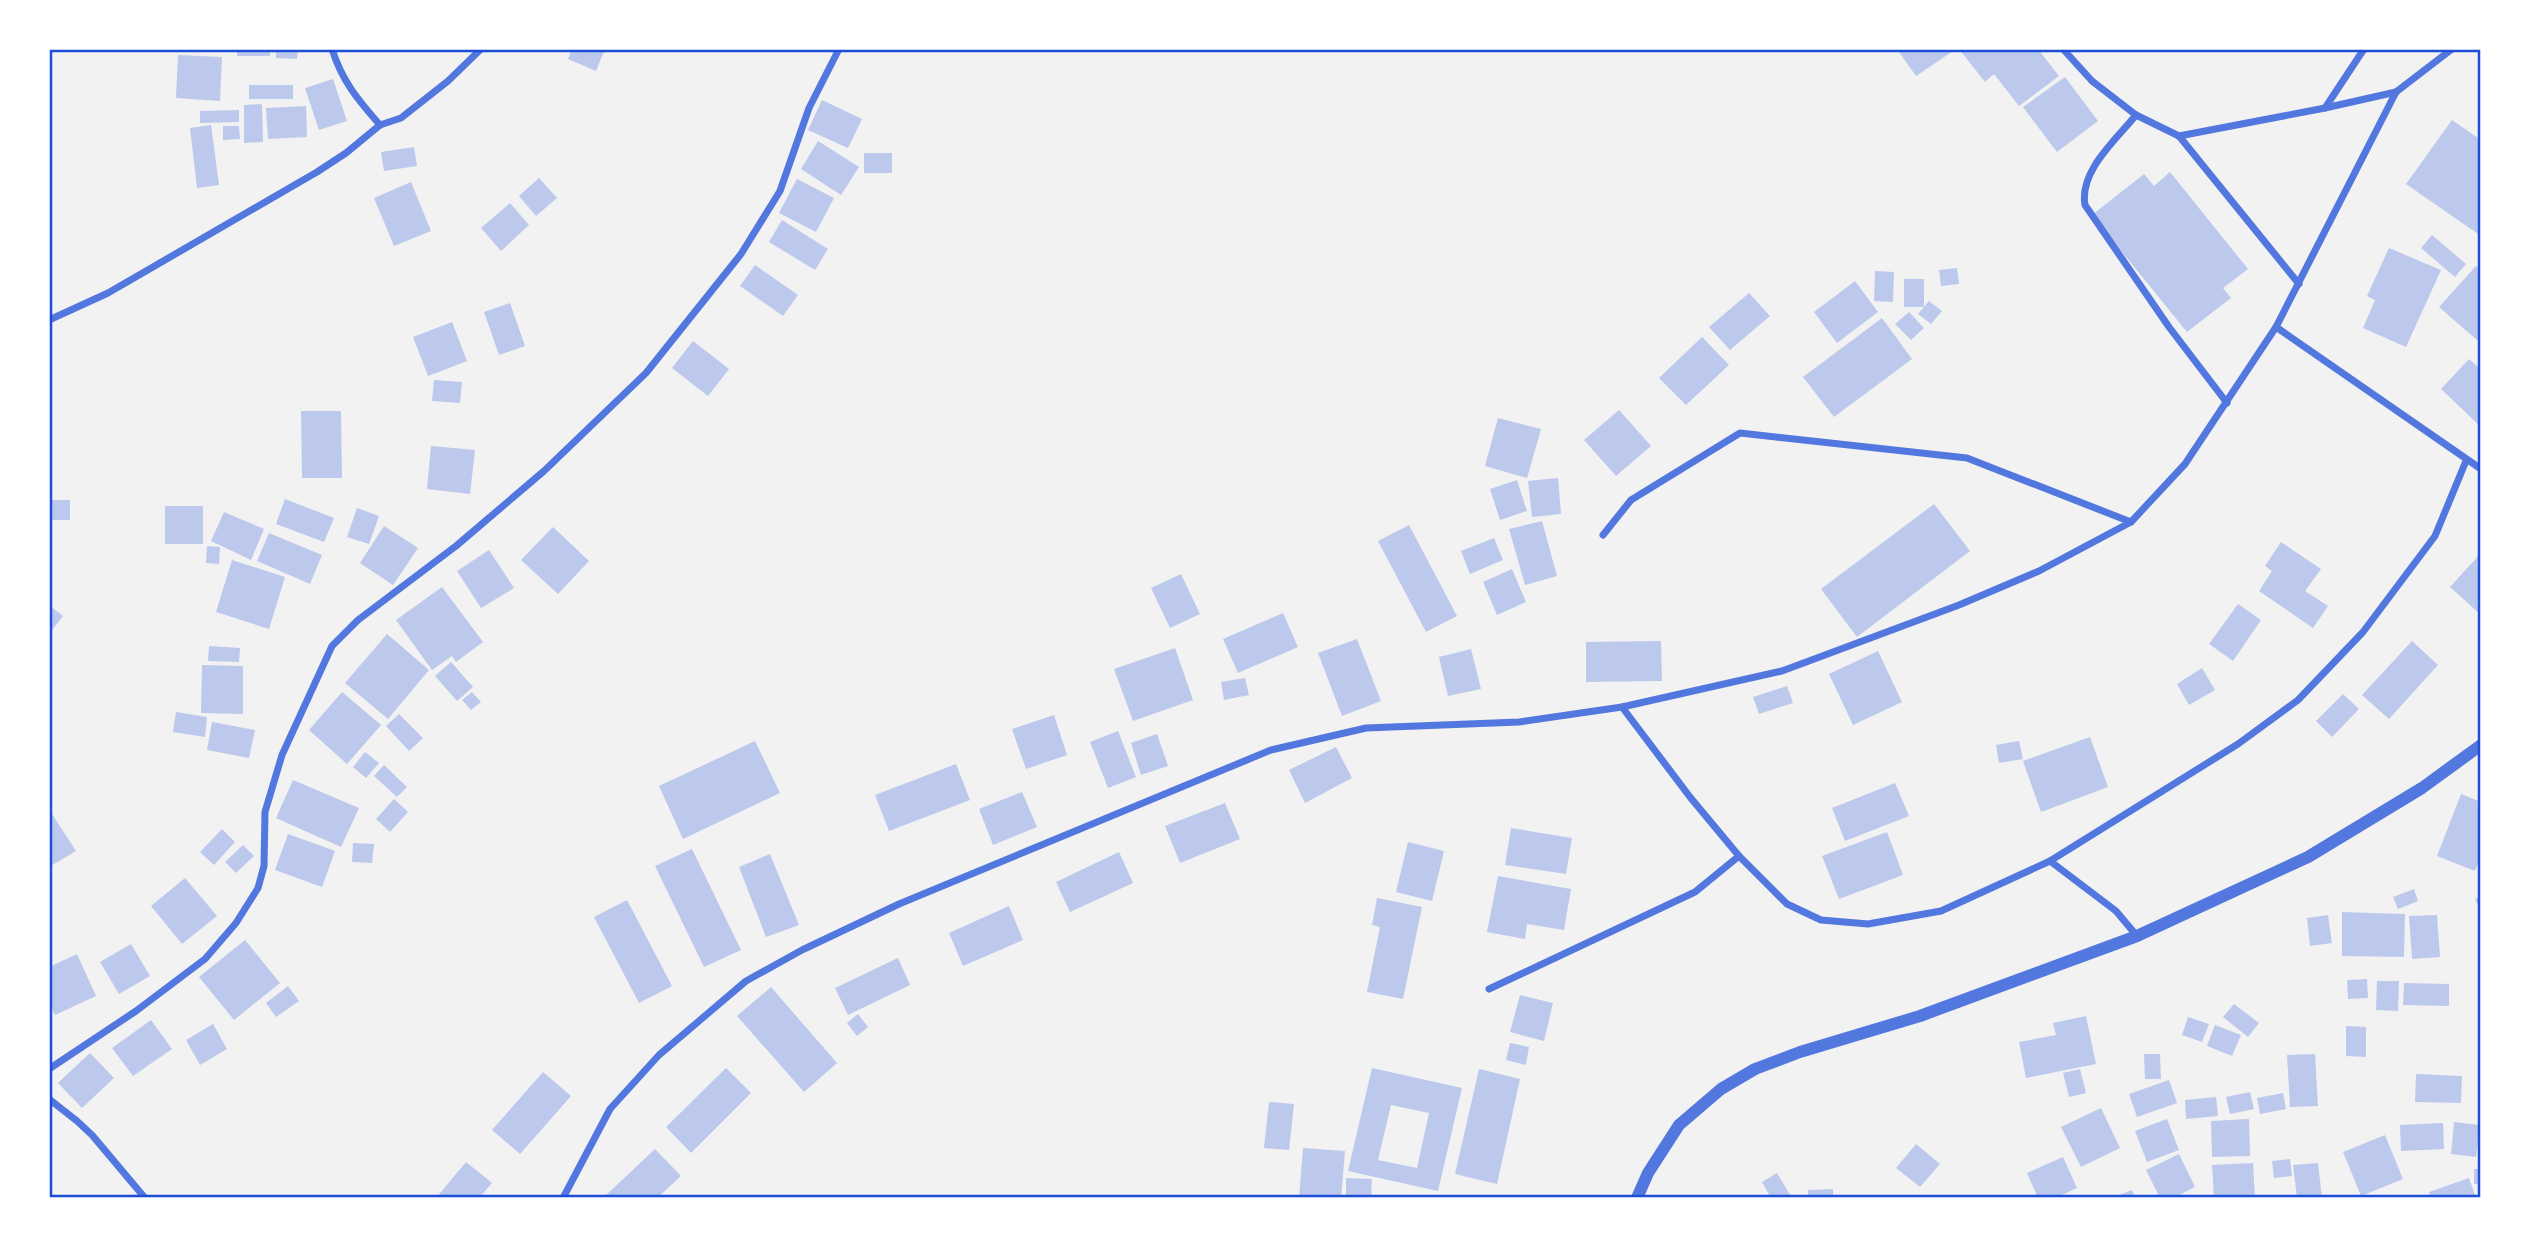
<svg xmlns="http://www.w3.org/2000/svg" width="2530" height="1247" viewBox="0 0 2530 1247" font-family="'PT Sans Narrow',sans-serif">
	<rect width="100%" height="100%" fill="#f2f2f2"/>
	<g fill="#bdc9ec" fill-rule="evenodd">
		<rect x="237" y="49" width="33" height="7"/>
		<polygon points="276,49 298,49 297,59 276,58"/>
		<polygon points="572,49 605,49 596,71 568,59"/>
		<polygon points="1897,49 1956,49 1916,76"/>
		<polygon points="1959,49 2038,49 2059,76 2019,106 1994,74 1985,82"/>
		<polygon points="178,55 222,57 220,101 176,98"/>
		<polygon points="2065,77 2098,121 2057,152 2023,107"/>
		<polygon points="333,79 347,121 319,130 305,88"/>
		<rect x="249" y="85" width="44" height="14"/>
		<polygon points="822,100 862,119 848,148 808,130"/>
		<polygon points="262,104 263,142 244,143 244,105"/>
		<polygon points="306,106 307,137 268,139 266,108"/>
		<polygon points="239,110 239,122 200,123 200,111"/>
		<polygon points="2452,120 2481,140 2481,236 2406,184"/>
		<polygon points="211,125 219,185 197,188 190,128"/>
		<polygon points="223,126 239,126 240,139 223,140"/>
		<polygon points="818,141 859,167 841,195 801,169"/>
		<polygon points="414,147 417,166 384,171 381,152"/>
		<rect x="864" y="153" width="28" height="20"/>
		<polygon points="2170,172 2248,269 2223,288 2231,298 2187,332 2092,215 2144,174 2154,186"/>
		<polygon points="539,178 557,198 536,216 519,196"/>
		<polygon points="797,179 834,198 816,232 779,213"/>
		<polygon points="411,182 431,231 394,246 374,198"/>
		<polygon points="510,203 529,225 501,251 481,228"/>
		<polygon points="782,220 828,249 815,270 769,242"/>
		<polygon points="2432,235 2466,264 2455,277 2421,248"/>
		<polygon points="2389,248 2441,270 2406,347 2363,328 2375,300 2367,296"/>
		<polygon points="755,265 798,295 783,316 740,286"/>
		<polygon points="2476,266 2481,271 2481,336 2477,340 2439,307"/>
		<polygon points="1957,268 1959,284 1941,286 1939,270"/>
		<polygon points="1875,271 1894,272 1893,302 1874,301"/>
		<rect x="1904" y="279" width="20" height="28"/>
		<polygon points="1855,281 1878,312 1837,343 1814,312"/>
		<polygon points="1749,293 1770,316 1730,350 1709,327"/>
		<polygon points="1929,301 1942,311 1931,324 1918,314"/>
		<polygon points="510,303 525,346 499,355 484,312"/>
		<polygon points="1909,312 1924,328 1911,340 1895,324"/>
		<polygon points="1882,318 1912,359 1834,417 1803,377"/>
		<polygon points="452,322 467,361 428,376 413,337"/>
		<polygon points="1702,337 1729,365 1686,405 1659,378"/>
		<polygon points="693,341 729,369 708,396 672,368"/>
		<polygon points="2469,359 2481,370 2481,427 2441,389"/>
		<polygon points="434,380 462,382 460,403 432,401"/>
		<polygon points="1619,410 1651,446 1616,476 1584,440"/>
		<polygon points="301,411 341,411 342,478 302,478"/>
		<polygon points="1498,418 1541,429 1527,478 1485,466"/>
		<polygon points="431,446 475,450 470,494 427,489"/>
		<polygon points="1558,478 1561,514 1532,517 1528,481"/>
		<polygon points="1517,480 1527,511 1500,520 1490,489"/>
		<polygon points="285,499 334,518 324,542 276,524"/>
		<rect x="49" y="500" width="21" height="20"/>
		<polygon points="1934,504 1970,551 1857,637 1821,589"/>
		<rect x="165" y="506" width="38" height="38"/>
		<polygon points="357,508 379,516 369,544 347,537"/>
		<polygon points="224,512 264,529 251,560 211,541"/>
		<polygon points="1542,521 1557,576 1525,585 1509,529"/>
		<polygon points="1409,525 1457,616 1426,632 1378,541"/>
		<polygon points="384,526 418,548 393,585 360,563"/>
		<polygon points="553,527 589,561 558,594 521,560"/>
		<polygon points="269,533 322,555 310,584 257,561"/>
		<polygon points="1494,538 1503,560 1470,574 1461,551"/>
		<polygon points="2281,542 2321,569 2305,591 2328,606 2313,628 2259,591 2272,571 2265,566"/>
		<polygon points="207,546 220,547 219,564 206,563"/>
		<polygon points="489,550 514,588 481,608 457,571"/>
		<polygon points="2481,553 2481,615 2450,587"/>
		<polygon points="232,560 285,577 269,629 216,612"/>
		<polygon points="1512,569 1526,602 1497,615 1483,582"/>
		<polygon points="1181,574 1200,614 1170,628 1151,588"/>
		<polygon points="442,587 483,642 456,662 452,656 432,670 396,620"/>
		<polygon points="2238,604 2261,620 2233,661 2209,644"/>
		<polygon points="49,605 63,616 49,634"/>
		<polygon points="1283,613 1298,647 1238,673 1223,639"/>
		<polygon points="387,634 429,670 388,719 345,683"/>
		<polygon points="1357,639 1381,701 1342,716 1318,653"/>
		<polygon points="1661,641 1662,681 1586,682 1586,642"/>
		<polygon points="2412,641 2438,665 2389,719 2362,695"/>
		<polygon points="209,646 240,648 239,662 208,661"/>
		<polygon points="1175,648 1193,700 1133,721 1114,669"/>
		<polygon points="1471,649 1481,689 1448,696 1439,657"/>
		<polygon points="1878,651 1902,702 1853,725 1829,674"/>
		<polygon points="451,662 473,687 457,701 435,676"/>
		<polygon points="202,665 243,666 243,714 201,713"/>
		<polygon points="2202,668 2215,690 2189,705 2177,684"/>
		<polygon points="1245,678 1249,695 1224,700 1221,682"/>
		<polygon points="1787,686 1793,703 1759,714 1753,697"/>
		<polygon points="342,692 381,725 347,764 309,730"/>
		<polygon points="472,692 481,702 471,710 462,700"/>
		<polygon points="2343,694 2359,709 2332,737 2316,721"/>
		<polygon points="176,712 207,717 205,737 173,732"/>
		<polygon points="399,714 423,738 409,751 386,726"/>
		<polygon points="1054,715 1067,755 1026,769 1012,729"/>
		<polygon points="212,722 255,730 249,758 207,750"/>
		<polygon points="1118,731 1136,777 1108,788 1090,742"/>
		<polygon points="1157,734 1168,766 1141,775 1131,743"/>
		<polygon points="2090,737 2108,787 2041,812 2023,761"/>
		<polygon points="755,741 780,793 683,839 659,786"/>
		<polygon points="2019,741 2023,759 1999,763 1996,745"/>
		<polygon points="1336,747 1352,778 1305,803 1289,770"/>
		<polygon points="365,752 379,763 366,778 353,767"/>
		<polygon points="956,764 970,800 889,831 875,795"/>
		<polygon points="384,765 407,787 397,797 374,776"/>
		<polygon points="293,780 359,808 341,847 276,818"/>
		<polygon points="1895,783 1909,816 1845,841 1832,808"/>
		<polygon points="1022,792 1037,827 993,845 979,809"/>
		<polygon points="2461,794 2481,802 2481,856 2475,871 2437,856"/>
		<polygon points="394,799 408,812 390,832 376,819"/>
		<polygon points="1225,803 1240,839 1180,863 1165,826"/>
		<polygon points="52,814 76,851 49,867 49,816"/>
		<polygon points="1511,828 1572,838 1566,874 1505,865"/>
		<polygon points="222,829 235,842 214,865 200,852"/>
		<polygon points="1887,832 1903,875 1839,899 1822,856"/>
		<polygon points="288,834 335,851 322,887 275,870"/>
		<polygon points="1408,842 1444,851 1432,901 1396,892"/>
		<polygon points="353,843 374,844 372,863 352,862"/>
		<polygon points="243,845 254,856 236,873 225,862"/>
		<polygon points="692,849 741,950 704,967 655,866"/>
		<polygon points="1119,852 1133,883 1070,912 1056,882"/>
		<polygon points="770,854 799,925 766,937 739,867"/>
		<polygon points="1498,876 1571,889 1564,930 1527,924 1525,939 1487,932"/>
		<polygon points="185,878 217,916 182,944 151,906"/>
		<polygon points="2414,889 2418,901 2398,909 2393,897"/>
		<polygon points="2481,896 2481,911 2475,899"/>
		<polygon points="1377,898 1422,907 1403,999 1367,992 1380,927 1372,925"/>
		<polygon points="627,900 672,986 639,1003 594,917"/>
		<polygon points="1009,906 1023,940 963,966 949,933"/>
		<polygon points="2342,912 2405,914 2404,957 2342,956"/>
		<polygon points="2328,915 2332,943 2310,946 2307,918"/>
		<polygon points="2437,915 2440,957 2412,959 2409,916"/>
		<polygon points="245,940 280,983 234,1020 199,977"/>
		<polygon points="131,944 150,976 119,994 100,962"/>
		<polygon points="77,954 96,996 55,1015 49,1003 49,967"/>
		<polygon points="898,958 910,985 848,1015 835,988"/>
		<polygon points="2367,979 2368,998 2348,999 2347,980"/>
		<polygon points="2377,981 2399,981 2398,1011 2376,1010"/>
		<polygon points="2404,983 2449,984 2449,1006 2403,1005"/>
		<polygon points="288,986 299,1001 276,1017 266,1003"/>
		<polygon points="771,987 837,1063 804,1092 737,1016"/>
		<polygon points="1520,995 1553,1003 1544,1041 1510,1032"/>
		<polygon points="2234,1004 2259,1023 2248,1037 2223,1017"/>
		<polygon points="858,1014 868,1027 857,1036 847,1023"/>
		<polygon points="2086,1016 2096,1064 2026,1078 2019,1042 2056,1035 2053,1023"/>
		<polygon points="2188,1017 2209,1024 2202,1042 2182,1035"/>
		<polygon points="151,1020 172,1049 133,1076 112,1048"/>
		<polygon points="213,1024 227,1049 200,1065 186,1040"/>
		<polygon points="2215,1025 2241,1035 2232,1056 2207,1046"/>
		<polygon points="2346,1026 2366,1027 2366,1057 2346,1056"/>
		<polygon points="1510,1043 1529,1047 1526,1065 1506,1060"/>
		<polygon points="90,1053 114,1078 82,1108 58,1083"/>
		<polygon points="2144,1054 2160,1054 2161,1079 2145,1079"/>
		<polygon points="2315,1054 2318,1106 2290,1107 2287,1055"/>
		<polygon points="726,1068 751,1093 691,1153 666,1127"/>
		<path d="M 1372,1068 L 1462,1088 L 1438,1191 L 1348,1171 ZM 1391,1105 L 1429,1113 L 1417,1168 L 1378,1160 Z"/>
		<polygon points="1479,1069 1520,1079 1497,1184 1455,1174"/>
		<polygon points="2080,1069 2086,1093 2069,1097 2063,1073"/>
		<polygon points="543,1072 571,1096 520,1154 492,1130"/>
		<polygon points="2416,1074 2462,1076 2461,1103 2415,1102"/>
		<polygon points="2169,1080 2177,1103 2137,1117 2129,1094"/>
		<polygon points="2250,1092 2254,1109 2230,1114 2226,1097"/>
		<polygon points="2283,1093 2286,1109 2260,1114 2257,1098"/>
		<polygon points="2216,1097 2218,1116 2186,1119 2185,1100"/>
		<polygon points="1269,1102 1294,1104 1289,1150 1264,1148"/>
		<polygon points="2101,1108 2120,1148 2081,1167 2061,1127"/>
		<polygon points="2167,1119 2179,1150 2147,1162 2135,1131"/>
		<polygon points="2249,1119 2250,1156 2212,1157 2211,1121"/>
		<polygon points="2454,1122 2480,1125 2476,1157 2451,1154"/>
		<polygon points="2443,1123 2444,1149 2401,1151 2400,1125"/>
		<polygon points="2385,1135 2403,1179 2361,1196 2343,1152"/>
		<polygon points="1916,1144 1940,1164 1920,1187 1896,1168"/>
		<polygon points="1303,1148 1345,1151 1341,1198 1299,1198"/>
		<polygon points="655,1149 681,1176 657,1198 603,1198"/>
		<polygon points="2179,1154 2195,1187 2173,1198 2160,1198 2146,1170"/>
		<polygon points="2063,1157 2077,1188 2055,1198 2038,1198 2027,1173"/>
		<polygon points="2290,1159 2292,1176 2274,1178 2272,1161"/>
		<polygon points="466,1162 492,1183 479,1198 436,1198"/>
		<polygon points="2253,1163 2255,1198 2214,1198 2212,1165"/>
		<polygon points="2318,1163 2322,1198 2297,1198 2293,1165"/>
		<rect x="2474" y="1169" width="7" height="15"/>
		<polygon points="1777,1173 1790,1195 1784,1198 1771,1198 1762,1182"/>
		<polygon points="1346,1178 1372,1179 1371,1198 1346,1198"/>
		<polygon points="2469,1178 2476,1198 2431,1198 2429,1192"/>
		<polygon points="1833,1189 1833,1198 1808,1198 1808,1190"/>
		<polygon points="2132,1190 2135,1198 2112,1198"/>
	</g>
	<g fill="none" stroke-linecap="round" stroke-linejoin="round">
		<g stroke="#5277de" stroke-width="7">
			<path d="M 332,49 C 342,81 358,100 380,125"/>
			<polyline points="2063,49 2092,81 2136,115 2179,136 2299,284"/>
			<polyline points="2325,108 2364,49"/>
			<path d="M 2136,115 C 2116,140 2079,171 2085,205 L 2169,327 L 2227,403"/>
			<polyline points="2179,136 2325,108 2396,92 2452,49"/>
			<polyline points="49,320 108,293 317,172 346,153 380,125 401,118 448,81 481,49"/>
			<polyline points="2276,327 2481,469"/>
			<polyline points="1603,535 1631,500 1740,433 1967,458 2131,522"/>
			<polyline points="1622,707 1690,797 1739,856 1787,904 1821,920 1868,924 1941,911 2050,861 2238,744 2298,700 2363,632 2435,536 2466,461"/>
			<polyline points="2050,861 2116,911 2137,936"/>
			<polyline points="1489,989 1695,892 1739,856"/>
			<polyline points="49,1069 136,1011 205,959 236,923 258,888 264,866 265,812 282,755 332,646 358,620 456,546 544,471 646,373 741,254 780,191 809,108 839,49"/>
			<polyline points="49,1099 77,1121 92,1135 145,1198"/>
			<polyline points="563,1198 610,1109 659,1055 746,981 802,950 899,904 1271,750 1366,728 1519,722 1622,707 1782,671 1959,605 2039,571 2131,522 2185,464 2276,327 2396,92"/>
		</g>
		<polyline stroke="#5277de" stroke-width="12" points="1637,1198 1648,1173 1679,1125 1721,1089 1755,1069 1800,1052 1920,1016 2137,936 2308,857 2422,788 2481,745"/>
	</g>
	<rect width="2530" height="1247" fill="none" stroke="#ffffff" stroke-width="102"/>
	<rect x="51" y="51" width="2428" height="1145" fill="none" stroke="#1d4ed8" stroke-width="2.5"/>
</svg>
